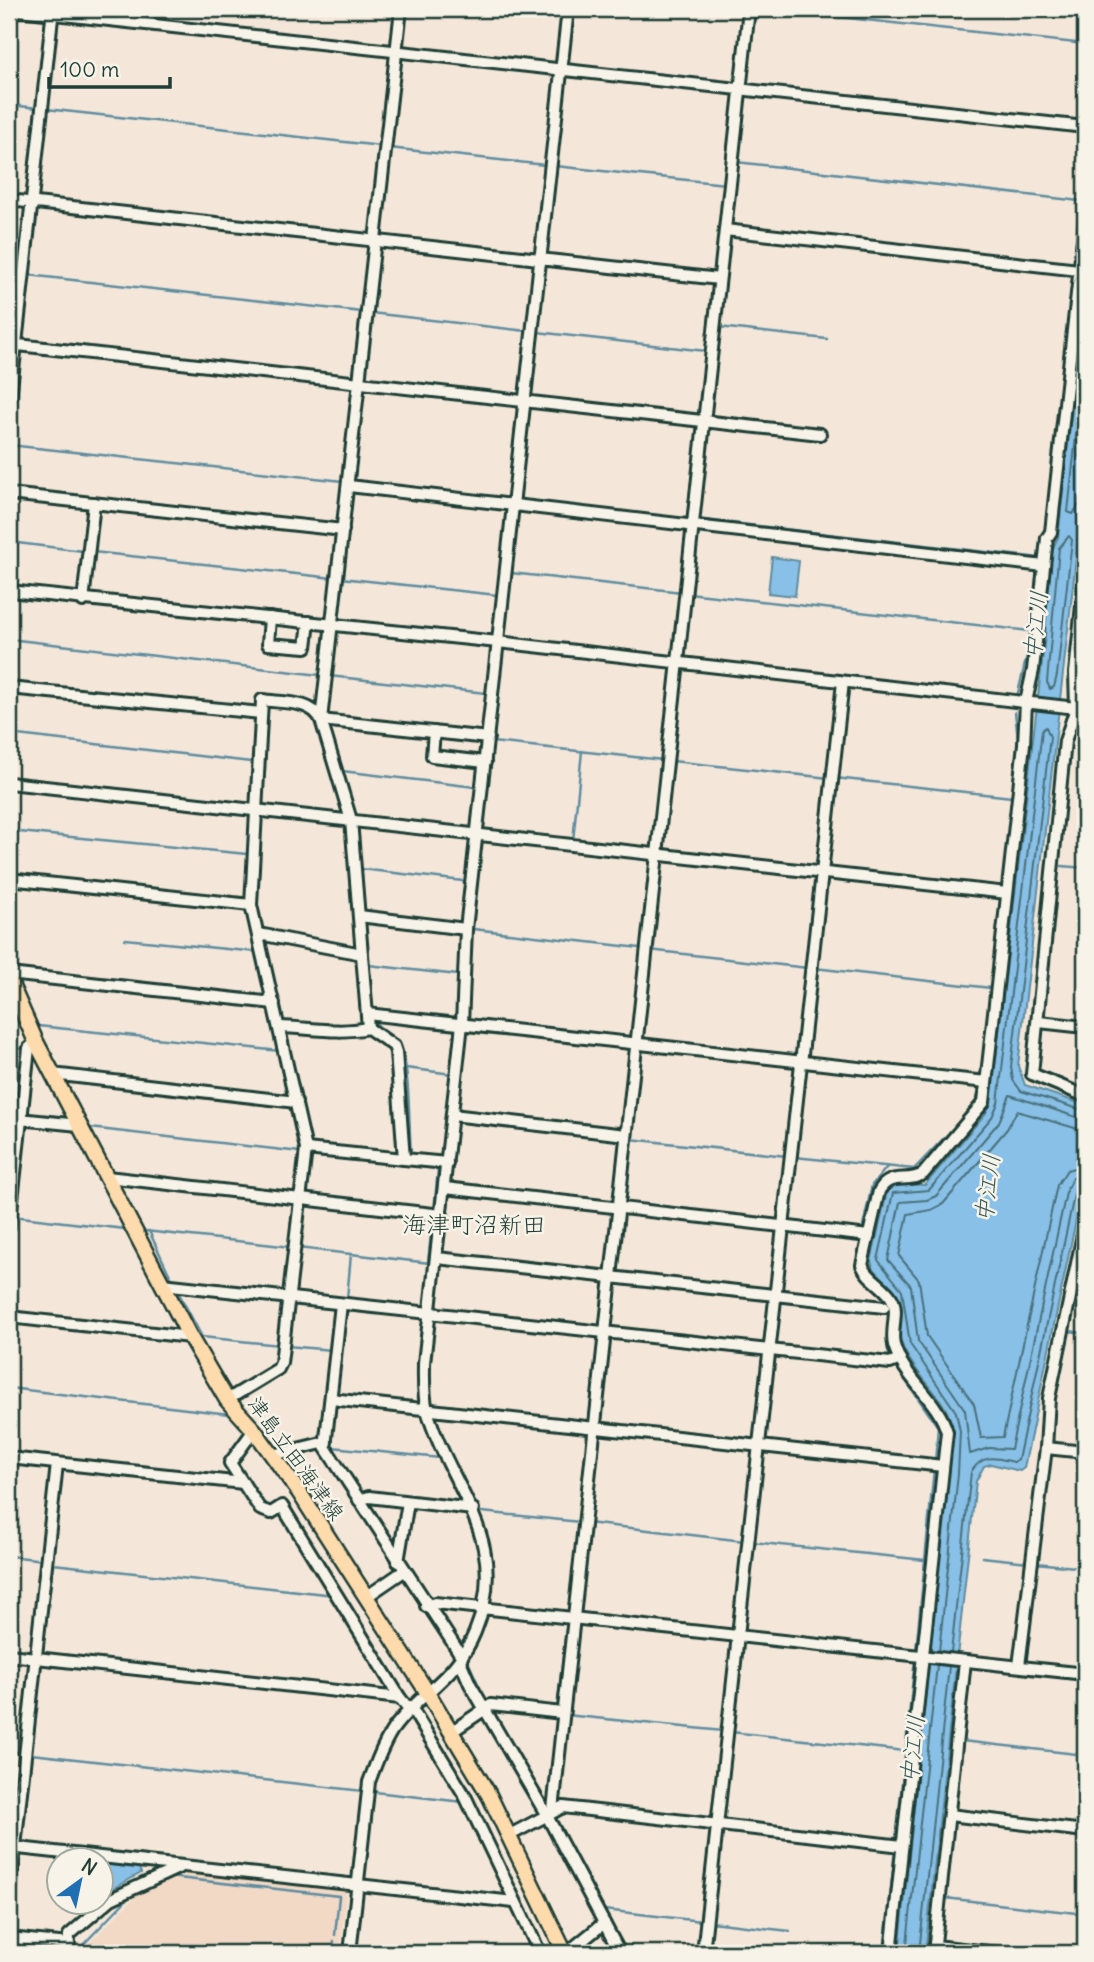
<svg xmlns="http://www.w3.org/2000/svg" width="1094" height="1962" viewBox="0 0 1094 1962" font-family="Delius,'Klee One',sans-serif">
	<rect width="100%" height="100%" fill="#f4e7d9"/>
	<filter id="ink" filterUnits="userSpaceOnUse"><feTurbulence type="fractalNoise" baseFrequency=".0143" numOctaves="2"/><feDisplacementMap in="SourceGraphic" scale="14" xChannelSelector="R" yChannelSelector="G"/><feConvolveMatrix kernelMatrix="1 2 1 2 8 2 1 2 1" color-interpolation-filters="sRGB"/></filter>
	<g filter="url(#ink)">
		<polygon fill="#f1d9c6" points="195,1872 347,1888 340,1953 79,1953 140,1892 171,1875"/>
		<g fill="#89c0e7" stroke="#5f8c9f" stroke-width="2">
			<path d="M 1085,286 L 1085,481 L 1018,1066 L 1025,1085 L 1085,1105 L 1085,1177 L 1024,1468 L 1020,1471 L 991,1464 L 984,1466 L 976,1481 L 925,1953 L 899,1953 L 953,1431 C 949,1398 915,1377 903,1347 C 896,1330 897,1310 896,1292 L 873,1268 L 871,1261 L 888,1188 L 899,1184 L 925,1185 L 986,1113 L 991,1101 C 1008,946 1028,791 1045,636 C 1047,615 1047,551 1058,538 Z"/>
			<polygon points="772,557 799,561 795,596 768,593"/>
			<polygon points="102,1864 139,1868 141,1873 114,1888 102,1887"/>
		</g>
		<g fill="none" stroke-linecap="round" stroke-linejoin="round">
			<g stroke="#49717c" stroke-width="2">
				<polyline points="1085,351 1068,512 1073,514 1078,506 1085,505"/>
				<polygon points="1069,536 1072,540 1057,675 1054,687 1050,689 1047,682 1059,548"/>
				<polyline points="1085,1120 1010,1095 999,1122 936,1196 927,1200 900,1202 888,1260 911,1286 918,1341 965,1410 970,1454 989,1448 1011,1449 1067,1188 1073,1178 1085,1175"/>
				<polyline points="1085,1131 1017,1111 1007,1129 943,1204 931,1210 908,1214 899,1256 919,1280 927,1336 974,1404 981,1438 1003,1437 1057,1185 1067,1170 1085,1165"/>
				<polyline points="939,1651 958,1474 960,1431 956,1412 910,1344 902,1290 878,1260 893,1193 929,1190 992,1117 998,1103 1042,730 1046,727 1050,737 1011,1067 1013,1080 1021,1091 1085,1111"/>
				<path d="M 951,1652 L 971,1472 C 983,1453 995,1458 1014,1462 L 1018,1460 L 1075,1191 L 1078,1186 L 1085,1184"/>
				<polyline points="906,1953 937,1665"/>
				<polyline points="919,1953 949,1666"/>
			</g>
			<g stroke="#5f8c9f" stroke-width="2.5">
				<polyline points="765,9 1085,44"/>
				<polyline points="9,105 39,108"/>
				<polyline points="46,109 381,146"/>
				<polyline points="1082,123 1085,113"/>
				<polyline points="389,148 545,165"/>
				<polyline points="736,162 1080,201"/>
				<polyline points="555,166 725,184"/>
				<polyline points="1074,266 1084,162 1081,130"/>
				<polyline points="9,273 18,274"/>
				<polyline points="28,275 362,312"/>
				<polyline points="17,286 23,230"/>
				<polyline points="371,313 527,331"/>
				<polyline points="719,327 827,339"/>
				<polyline points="537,332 706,351"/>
				<polyline points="698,418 714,285"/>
				<polyline points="9,445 343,481"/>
				<polyline points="442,491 508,499"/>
				<polyline points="518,500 689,519"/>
				<polyline points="687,517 698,423"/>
				<polyline points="696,519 1040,558"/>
				<polyline points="1045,534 1055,444"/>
				<polyline points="9,542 83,551"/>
				<polyline points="93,552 333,578"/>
				<polyline points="511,573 682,592"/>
				<polyline points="341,578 497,595"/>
				<polyline points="688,593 1030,631"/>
				<polyline points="327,619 330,590"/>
				<polyline points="9,639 320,675 319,688"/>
				<polyline points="329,676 486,693"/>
				<polyline points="1018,693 1029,647 1037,569"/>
				<polyline points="329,726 341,770"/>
				<polyline points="9,734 251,762 254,765"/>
				<polyline points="492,742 663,760"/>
				<polyline points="672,761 829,778"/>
				<polyline points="342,771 475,787"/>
				<polyline points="835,778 1012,797"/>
				<polyline points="251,807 252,786"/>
				<polyline points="357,826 364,913"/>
				<polyline points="9,831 247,854"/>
				<polyline points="573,841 582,751"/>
				<polyline points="652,849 661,760"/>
				<polyline points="1062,866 1085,868"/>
				<polyline points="1005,868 1018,738 1015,712"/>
				<polyline points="361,869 463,881"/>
				<polyline points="246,900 250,816"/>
				<polyline points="365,922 372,1012"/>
				<polyline points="473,929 640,948"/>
				<polyline points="125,939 257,952"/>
				<polyline points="649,950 808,968"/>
				<polyline points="368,965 458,975"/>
				<polyline points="814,968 991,988"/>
				<path d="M 372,1018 C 379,1031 393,1033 400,1045 C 410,1064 409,1131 411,1156"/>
				<polyline points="988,1019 997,942"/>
				<polyline points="38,1026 280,1051"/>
				<polyline points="631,1039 651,857"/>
				<polyline points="9,1047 25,1049"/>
				<polyline points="406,1068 452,1074"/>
				<polyline points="975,1105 980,1088"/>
				<polyline points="90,1128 300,1152"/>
				<polyline points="621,1132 630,1046"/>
				<polyline points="630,1139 787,1156"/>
				<polyline points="310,1156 412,1165"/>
				<polyline points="794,1157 914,1169 969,1112"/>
				<polyline points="413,1166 438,1169 434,1211"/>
				<polyline points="295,1194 300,1152 298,1136"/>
				<polyline points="613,1203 620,1137"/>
				<polyline points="12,1216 125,1229"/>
				<polyline points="145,1231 291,1247"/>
				<polyline points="149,1231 173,1282"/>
				<polyline points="862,1231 872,1185 887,1167"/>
				<polyline points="289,1246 294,1200"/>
				<polyline points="298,1248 430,1263"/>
				<polyline points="428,1262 433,1217"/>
				<polyline points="437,1263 608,1282"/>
				<path d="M 858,1266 C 858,1281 877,1287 884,1300 C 895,1318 881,1341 891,1359"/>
				<polyline points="606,1272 613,1211"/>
				<polyline points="614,1283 771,1300"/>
				<polyline points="176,1288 202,1337 279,1345"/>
				<polyline points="347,1299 351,1254"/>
				<polyline points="778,1301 893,1314"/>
				<polyline points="600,1328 605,1286"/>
				<polyline points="1068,1331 1085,1333"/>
				<polyline points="608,1338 650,1342"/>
				<polyline points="287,1346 332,1350"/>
				<polyline points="791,1357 897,1368 938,1427 935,1462"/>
				<polyline points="9,1388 229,1414"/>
				<polyline points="336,1396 347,1308"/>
				<polyline points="336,1403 331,1444 345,1468"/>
				<polyline points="590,1424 599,1337 596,1336"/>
				<polyline points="332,1447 440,1458"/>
				<polyline points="369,1503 374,1512"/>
				<polyline points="482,1512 580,1522"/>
				<polyline points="295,1517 397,1684"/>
				<polyline points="587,1523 744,1541"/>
				<polyline points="752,1542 925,1560"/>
				<polyline points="9,1556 44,1560"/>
				<polyline points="982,1557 1028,1562"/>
				<polyline points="1036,1563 1085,1568"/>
				<polyline points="53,1564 334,1595"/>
				<polyline points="568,1613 589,1432"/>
				<polyline points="455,1637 460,1643"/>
				<polyline points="916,1651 934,1469"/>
				<polyline points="42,1655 53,1563"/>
				<polyline points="468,1662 487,1703"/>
				<polyline points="557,1709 567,1621"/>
				<polyline points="566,1715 723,1731"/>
				<polyline points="731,1732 905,1751"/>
				<polyline points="508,1739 548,1806"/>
				<polyline points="962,1741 1085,1755"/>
				<polyline points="9,1751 23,1753"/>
				<polyline points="31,1754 363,1791"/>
				<polyline points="375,1792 463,1802"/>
				<polyline points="554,1816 627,1953"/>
				<polyline points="896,1841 915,1659"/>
				<polyline points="21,1844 41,1663"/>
				<polyline points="169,1877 339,1896 335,1935"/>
				<polyline points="604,1910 701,1921"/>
				<polyline points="711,1922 790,1931"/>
				<polyline points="12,1935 20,1852"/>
				<polyline points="941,1942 945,1898 1085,1914"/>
				<polyline points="72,1950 78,1950 132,1894"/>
				<polyline points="10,1953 13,1943"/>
				<polyline points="333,1953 334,1941"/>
				<polyline points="527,1953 528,1941"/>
				<polyline points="884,1953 895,1850"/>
			</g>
			<defs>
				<g id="minor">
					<polyline points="9,9 1085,127"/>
					<polyline points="401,9 321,720 351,820 368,1028 394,1046 396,1052 404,1159 447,1163"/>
					<polyline points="9,200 719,279"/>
					<polyline points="725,230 1079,270"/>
					<polyline points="9,344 820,434"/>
					<polyline points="9,407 53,9"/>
					<polyline points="349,486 1044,566"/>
					<polyline points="9,494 343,530"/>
					<polyline points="1085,576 1075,673 1076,708 1065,741 1032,1074 1085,1096"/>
					<polyline points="9,591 498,642 1085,709"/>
					<polyline points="83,601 94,503"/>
					<polyline points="270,618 268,644 306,647 309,622"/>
					<polyline points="9,688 261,713"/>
					<polyline points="434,732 432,756 485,762"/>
					<polyline points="9,783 1007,893"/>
					<polyline points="9,879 251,905"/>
					<polyline points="359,916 466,929"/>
					<polyline points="259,934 362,954"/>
					<polyline points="9,974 274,1003"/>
					<polyline points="367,1014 986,1082"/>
					<polyline points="1039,1022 1085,1027"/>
					<path d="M 280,1027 C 310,1028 339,1034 368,1028"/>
					<polyline points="52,1074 296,1102"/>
					<polyline points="452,1115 626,1135"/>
					<polyline points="9,1118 79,1125"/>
					<polyline points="306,1149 404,1159"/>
					<polyline points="107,1177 442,1215"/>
					<polyline points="445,1188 869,1236"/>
					<polyline points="9,1227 29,1048 36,1042"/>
					<polyline points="437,1258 884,1307"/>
					<polyline points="162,1284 890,1363 900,1359"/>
					<polyline points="341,1304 325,1447 462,1657"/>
					<polyline points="9,1317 190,1337"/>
					<polyline points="331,1399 943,1466"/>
					<path d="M 227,1400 L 278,1369 L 281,1363 L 306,1149 L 251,905 L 262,700 C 282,703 312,700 321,720 L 488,738"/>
					<polyline points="254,1430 230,1463 260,1509 271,1513 282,1506 400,1698"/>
					<polyline points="1046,1448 1085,1452"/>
					<polyline points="273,1455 326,1442"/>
					<polyline points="9,1458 243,1483"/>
					<polyline points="359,1500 369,1497 473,1509"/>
					<polyline points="398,1562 408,1502"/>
					<polyline points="366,1597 404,1571"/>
					<polyline points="426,1606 435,1603 1085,1674"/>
					<polyline points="9,1655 400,1698 410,1710"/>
					<polyline points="460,1661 470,1684 546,1814 620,1953"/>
					<polyline points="1019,1666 1046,1448 1049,1398 1085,1225"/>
					<polyline points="412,1709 465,1796 540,1953"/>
					<polyline points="451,1732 491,1705 562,1713"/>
					<polyline points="553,1810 749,9"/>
					<polyline points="949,1815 1085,1831"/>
					<polyline points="508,1836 563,1807 902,1846"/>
					<polyline points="9,1847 514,1902"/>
					<polyline points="9,1902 57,1464"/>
					<polyline points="9,1938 69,1944"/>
					<polyline points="935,1946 998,1953"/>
					<polyline points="68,1953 69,1935 111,1899 178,1868"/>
					<path d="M 350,1953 L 369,1782 C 376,1764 382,1745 393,1729 C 420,1692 456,1679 475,1632 C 513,1540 450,1490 427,1410 C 423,1395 424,1379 424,1363 L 462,1024 L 466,929 L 568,9"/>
					<polyline points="567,1953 604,1923"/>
					<polyline points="703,1953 843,682"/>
					<path d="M 891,1953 L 947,1432 C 938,1399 903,1378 894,1345 C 890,1330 900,1310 891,1297 C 883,1285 868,1279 862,1265 L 879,1191 C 891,1171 906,1184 923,1174 L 984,1102 L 1024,744 L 1026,702 L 1033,670 L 1047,538 L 1051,532 L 1085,220"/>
					<polyline points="934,1953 965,1661"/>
				</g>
				<polyline id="major" points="9,980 36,1042 190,1337 227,1400 254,1430 299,1492 429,1695 489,1795 565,1953"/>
			</defs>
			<use href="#minor" stroke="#1f3d34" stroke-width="16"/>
			<use href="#major" stroke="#1f3d34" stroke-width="19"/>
			<use href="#minor" stroke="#f7f3e8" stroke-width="10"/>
			<use href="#major" stroke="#fedbac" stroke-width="14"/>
		</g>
	</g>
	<g text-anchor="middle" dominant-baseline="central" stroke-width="5" stroke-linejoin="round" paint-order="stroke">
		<g font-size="21" fill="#1f3d34" stroke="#f7f3e8">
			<text transform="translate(296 1458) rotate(54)">津島立田海津線</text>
		</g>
		<g font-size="23" font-style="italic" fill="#345758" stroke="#f7f3e8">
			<text transform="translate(1035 625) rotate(-84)">中江川</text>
			<text transform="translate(987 1188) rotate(-83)">中江川</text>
			<text transform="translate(912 1749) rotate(-84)">中江川</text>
		</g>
		<g font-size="24" fill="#1f3d34" stroke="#f7f3e8">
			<text x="474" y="1224">海津町沼新田</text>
		</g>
	</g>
	<rect width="1094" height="1962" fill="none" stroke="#f7f3e8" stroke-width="35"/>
	<rect x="18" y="18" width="1059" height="1927" fill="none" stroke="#1f3d34" stroke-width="2.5" filter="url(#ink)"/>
	<g transform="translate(80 1881) rotate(33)"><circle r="33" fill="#f7f3e8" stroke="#a1aaa0" stroke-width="2"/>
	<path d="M0-5L12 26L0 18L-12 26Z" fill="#1f6fb2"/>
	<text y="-10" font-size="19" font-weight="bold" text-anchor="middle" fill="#1f3d34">N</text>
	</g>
	<path d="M49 77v10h121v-10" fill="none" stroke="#1f3d34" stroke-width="3.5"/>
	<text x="60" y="77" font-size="21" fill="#1f3d34" stroke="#f7f3e8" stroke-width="5" paint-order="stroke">100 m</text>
</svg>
